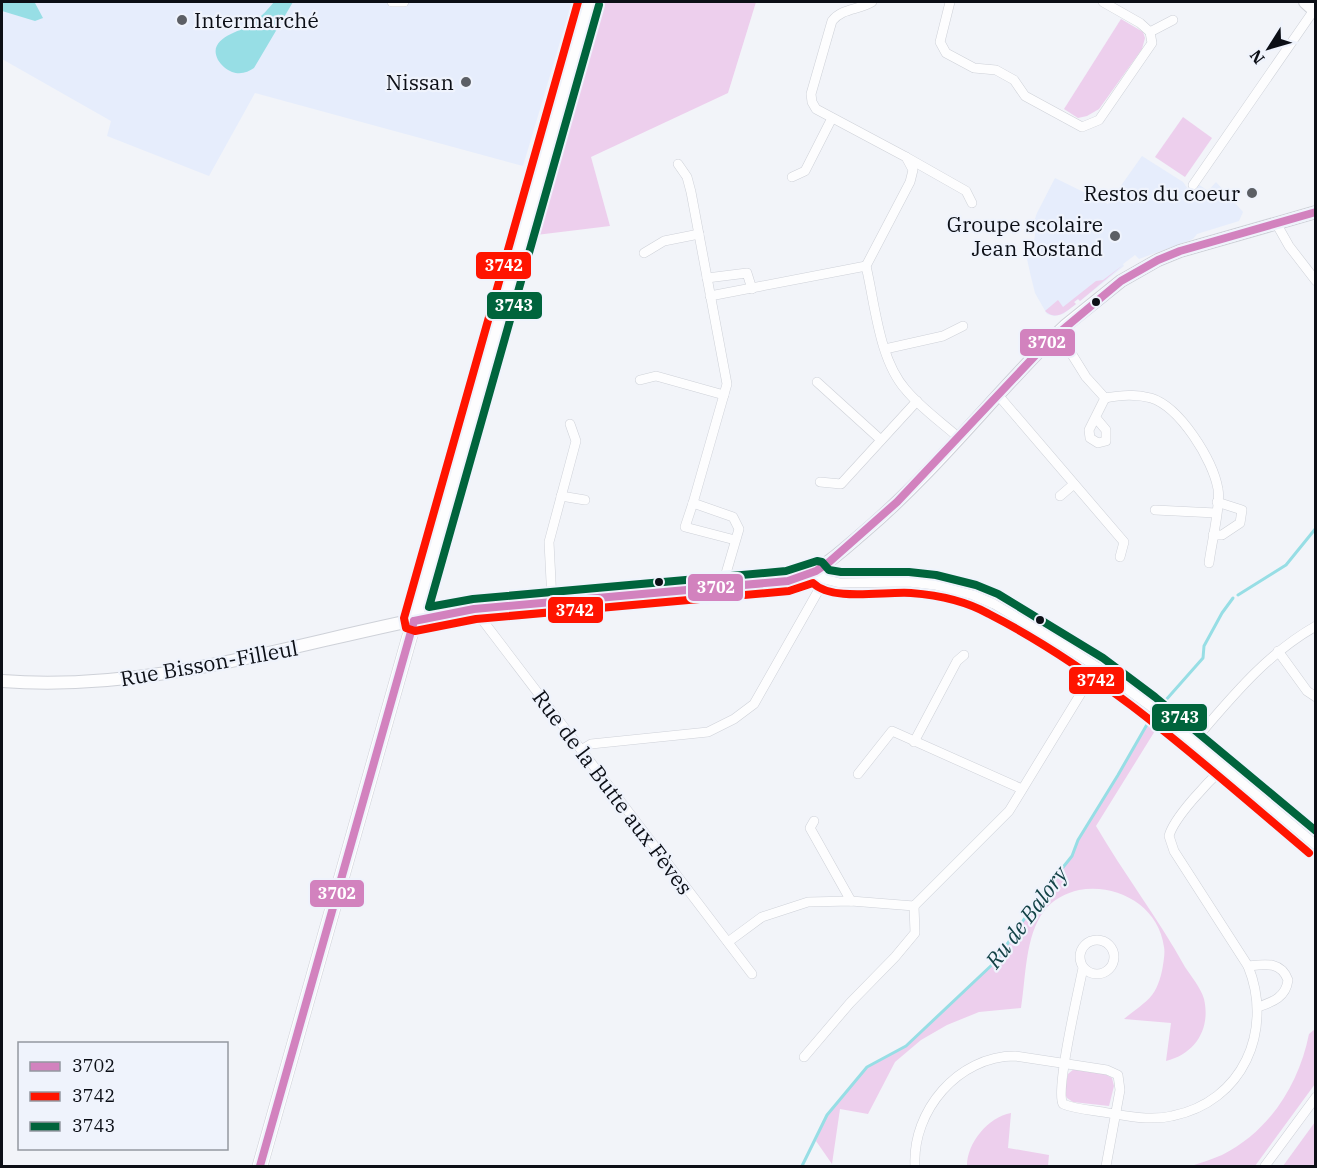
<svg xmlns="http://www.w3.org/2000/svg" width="1317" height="1168" viewBox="0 0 1317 1168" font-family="'IBM Plex Serif',serif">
	<rect width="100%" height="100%" fill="#f2f4f9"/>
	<g fill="#e6edfc">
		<polygon points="2,2 572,2 523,166 255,93 209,176 107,136 111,121 2,59"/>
		<polygon points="1142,156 1183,182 1190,192 1198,184 1208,191 1216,182 1243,212 1239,221 1197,234 1193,239 1139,259 1135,255 1123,264 1124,266 1080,301 1078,299 1074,302 1076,304 1063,314 1054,316 1047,314 1035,293 1031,277 1027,259 1027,245 1034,241 1036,229 1032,227 1037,213 1055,178 1108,204"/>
	</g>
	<g fill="#edcfed">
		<polygon points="597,2 756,2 728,93 591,157 610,226 528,236"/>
		<polygon points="1121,19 1143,32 1145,38 1142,49 1099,109 1087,116 1078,118 1064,109"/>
		<polygon points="1183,117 1212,138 1185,177 1155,157"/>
		<path d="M 1123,265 L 1080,301 L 1078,299 L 1074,302 L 1076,304 C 1066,312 1056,321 1045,311 L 1058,300 L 1063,307 L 1096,281 L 1103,280 Z"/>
		<path d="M 1149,721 L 1158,726 L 1096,826 C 1124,874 1158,918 1185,967 C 1191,976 1201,988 1204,999 C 1211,1029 1195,1054 1166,1061 L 1171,1023 L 1124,1019 C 1133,1011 1145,1004 1152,995 C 1158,988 1162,973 1163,965 C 1164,959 1165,952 1164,947 C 1159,906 1117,883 1079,890 C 1066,893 1052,900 1044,911 C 1025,936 1026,977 1021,1008 L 979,1012 L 947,1025 L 921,1040 L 895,1062 L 868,1114 L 840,1109 L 832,1164 L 816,1141 L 827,1115 L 867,1067 L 906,1046 L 995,962 L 1040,896 L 1072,856 L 1078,840 L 1118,775 Z"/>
		<path d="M 1315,1029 L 1315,1084 L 1255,1166 L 1191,1166 C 1201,1163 1212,1159 1222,1155 C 1270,1131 1299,1084 1309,1034 Z"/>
		<polygon points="1074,1069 1103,1073 1112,1078 1114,1086 1109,1106 1073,1102 1067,1098 1064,1092 1068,1074"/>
		<path d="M 1011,1113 L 1008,1148 L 1049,1155 L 1048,1166 L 967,1166 C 967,1143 988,1117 1011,1113 Z"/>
		<polygon points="1315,1122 1315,1166 1283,1166"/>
	</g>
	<g fill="#97dee5">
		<polygon points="2,2 33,2 35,3 43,18 35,21 2,11"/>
		<path d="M 274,2 L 293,2 L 254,68 C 248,72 241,75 232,72 C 227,70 221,65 218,60 C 206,37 242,32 254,22 C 262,16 268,9 274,2 Z"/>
	</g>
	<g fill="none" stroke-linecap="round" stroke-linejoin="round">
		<g stroke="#97dee5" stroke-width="3">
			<polyline points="1238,595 1286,565 1316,528"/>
			<polyline points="1165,701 1203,658 1204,646 1222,613 1233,598"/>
			<polyline points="802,1166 827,1115 867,1067 906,1046 995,962 1040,896 1072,856 1078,840 1118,775 1149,721"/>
		</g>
		<defs>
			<g id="minor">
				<polyline points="392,2 404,2"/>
				<polyline points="950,2 940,42 946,53 974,68 996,70 1014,80 1025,96 1082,127 1099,120 1152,43 1150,32 1140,23 1103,2"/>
				<polyline points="1150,32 1173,20"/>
				<polyline points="906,157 966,191 972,203"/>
				<polyline points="678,164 687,177 691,192 727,384 693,503 733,517 739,529 722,587"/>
				<polyline points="792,177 805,171 832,118"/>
				<polyline points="1193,185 1314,10"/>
				<polyline points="1276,223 1289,246 1316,281"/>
				<polyline points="644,253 664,241 699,234"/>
				<path d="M 866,266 L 910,182 L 913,170 L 906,157 L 816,109 L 812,102 L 811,94 L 832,21 C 842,8 859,10 872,2"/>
				<polyline points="707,278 747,273 752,289"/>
				<path d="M 710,296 L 866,266 C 875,304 879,360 906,390 C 921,408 941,422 958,437"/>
				<path d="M 1058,332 L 1086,377 L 1105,398 C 1122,395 1135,394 1151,398 C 1180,407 1213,460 1218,489 C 1221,504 1211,546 1209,563"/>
				<polyline points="885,349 943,336 963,326"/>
				<polyline points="640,380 656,376 724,395"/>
				<polyline points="817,382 881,440"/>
				<polyline points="998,395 1124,542 1120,557"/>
				<polyline points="1096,418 1106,430 1106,441 1098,443 1090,438 1089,430 1105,398"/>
				<polyline points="820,482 841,484 917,401"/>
				<polyline points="561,496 585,500"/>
				<polyline points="1060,496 1074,484"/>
				<polyline points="693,503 685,527 735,540"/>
				<polyline points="1155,510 1216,513"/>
				<polyline points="1213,535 1222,535 1240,523 1242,510 1217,502"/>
				<polyline points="816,571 824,579 840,583 909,582 935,585 973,595 994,604 1066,647 1097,667 1149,705 1316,845"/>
				<polyline points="552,601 549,542 576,441 570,424"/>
				<polyline points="474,609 752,974"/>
				<polyline points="1278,651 1307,691 1316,697"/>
				<polyline points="914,742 957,661 964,655"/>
				<path d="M 1193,742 C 1231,698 1265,655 1316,626"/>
				<polyline points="581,750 591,744 708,732 734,719 754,704 817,593 819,583 817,573"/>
				<polyline points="858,774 892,731 1022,789"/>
				<polyline points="814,821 810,828 851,901"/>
				<circle cx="1097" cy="957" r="17"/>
				<polyline points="728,942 762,917 808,902 851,901 914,906 1009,811 1097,667"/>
				<path d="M 1248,966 C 1265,964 1281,961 1288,980 C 1286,997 1273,1002 1258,1007"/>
				<path d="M 1083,968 C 1079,988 1055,1091 1063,1104 C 1075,1109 1090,1110 1103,1112 C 1125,1116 1151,1121 1172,1116 C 1243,1102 1274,1030 1248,966 L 1174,851 L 1169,836 C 1174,817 1209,781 1224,767"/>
				<polyline points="804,1057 850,1003 895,957 915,933 914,906"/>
				<path d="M 915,1166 C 912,1111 958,1056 1015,1056 L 1107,1070 L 1118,1075 L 1120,1090 L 1106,1166"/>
				<polyline points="1265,1166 1316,1097"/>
			</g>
			<g id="tertiary">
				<polyline points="1305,2 1316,12"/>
				<path d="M 2,681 C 156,693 299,641 449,613 C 498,604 548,601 598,597 C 661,592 725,586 788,581 C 822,571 837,555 864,532 C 931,475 986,405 1048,342 L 1065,326 L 1121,281 L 1158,260 L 1180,251 L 1316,212"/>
			</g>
			<polyline id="primary" points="260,1166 589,2"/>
		</defs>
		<use href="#minor" stroke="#ced1d8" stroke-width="10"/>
		<use href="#tertiary" stroke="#ced1d8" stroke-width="14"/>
		<use href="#primary" stroke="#ced1d8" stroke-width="16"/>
		<use href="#minor" stroke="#fdfdfe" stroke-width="9"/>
		<use href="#tertiary" stroke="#fdfdfe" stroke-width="12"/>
		<use href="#primary" stroke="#fdfdfe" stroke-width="15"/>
		<defs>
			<g id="bus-1">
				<polyline points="414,621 474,609 788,581 816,571 828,563 897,502 1048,342 1121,281 1158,260 1180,251 1316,212"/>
				<polyline points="260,1166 414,621"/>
			</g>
			<path id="bus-2" d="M 578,2 L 404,618 L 406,628 L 415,631 L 476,619 L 789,591 L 813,583 C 832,602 885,591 911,593 C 937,595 966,601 989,614 C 1108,675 1208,768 1309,853"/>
			<polyline id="bus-3" points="599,5 429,607 473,599 786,571 817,561 822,562 829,570 841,572 909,572 936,575 976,585 998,594 1103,658 1155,697 1316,831"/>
		</defs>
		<use href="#bus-1" stroke="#eff3fc" stroke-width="12"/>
		<use href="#bus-2" stroke="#eff3fc" stroke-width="12"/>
		<use href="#bus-3" stroke="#eff3fc" stroke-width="12"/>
		<use href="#bus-1" stroke="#d282be" stroke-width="8"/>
		<use href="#bus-2" stroke="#ff1400" stroke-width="8"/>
		<use href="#bus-3" stroke="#00643c" stroke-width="8"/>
	</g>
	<g fill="#5c5f65" stroke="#eff3fc" stroke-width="2">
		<circle cx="182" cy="20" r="6"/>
		<circle cx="466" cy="82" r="6"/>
		<circle cx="1252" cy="193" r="6"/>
		<circle cx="1115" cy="236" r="6"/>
	</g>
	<g fill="#0c0f16" stroke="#eff3fc" stroke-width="2">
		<circle cx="1096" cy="302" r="5"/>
		<circle cx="659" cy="582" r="5"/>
		<circle cx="1040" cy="620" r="5"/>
	</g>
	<g text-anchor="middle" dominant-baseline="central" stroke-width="4.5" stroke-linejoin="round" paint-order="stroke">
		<g font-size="21" fill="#0c0f16" stroke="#eff3fc" text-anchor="end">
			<text x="194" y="20" text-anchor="start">Intermarché</text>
			<text x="454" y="82">Nissan</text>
			<text x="1240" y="193">Restos du coeur</text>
			<text x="1103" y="224">Groupe scolaire<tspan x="1103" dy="24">Jean Rostand</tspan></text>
		</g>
		<g font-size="21" fill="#0c0f16" stroke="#eff3fc">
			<text transform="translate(209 663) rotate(-10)">Rue Bisson-Filleul</text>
			<text transform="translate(613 792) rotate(53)">Rue de la Butte aux Fèves</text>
		</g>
		<g font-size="22" font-style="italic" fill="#134246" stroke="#eff3fc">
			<text transform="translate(1026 917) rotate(-53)">Ru de Balory</text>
		</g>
	</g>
	<g stroke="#eff3fc" stroke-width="2">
		<rect x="475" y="251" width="57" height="29" rx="6" fill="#ff1400"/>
		<rect x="486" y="291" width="57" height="29" rx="6" fill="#00643c"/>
		<rect x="1019" y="328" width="57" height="29" rx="6" fill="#d282be"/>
		<rect x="687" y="573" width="57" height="29" rx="6" fill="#d282be"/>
		<rect x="547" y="596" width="57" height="28" rx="6" fill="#ff1400"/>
		<rect x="1068" y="666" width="57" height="29" rx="6" fill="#ff1400"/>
		<rect x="1151" y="703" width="57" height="29" rx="6" fill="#00643c"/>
		<rect x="309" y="879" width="56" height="29" rx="6" fill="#d282be"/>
	</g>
	<g font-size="16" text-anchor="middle" font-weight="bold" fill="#fff">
		<text x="504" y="271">3742</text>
		<text x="514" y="311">3743</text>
		<text x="1047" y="348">3702</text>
		<text x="716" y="593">3702</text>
		<text x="575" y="616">3742</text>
		<text x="1096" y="686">3742</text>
		<text x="1180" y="723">3743</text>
		<text x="337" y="899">3702</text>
	</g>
	<rect width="1317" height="1168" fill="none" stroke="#0c0f16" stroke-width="6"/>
	<rect x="18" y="1042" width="210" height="108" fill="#eff3fc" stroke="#9498a0" stroke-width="1.5"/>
	<rect x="30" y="1062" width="30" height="9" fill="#d282be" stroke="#9498a0" stroke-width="1.5"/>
	<text x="72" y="1072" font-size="18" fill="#0c0f16">3702</text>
	<rect x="30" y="1092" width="30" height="9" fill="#ff1400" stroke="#9498a0" stroke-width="1.5"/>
	<text x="72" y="1102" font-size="18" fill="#0c0f16">3742</text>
	<rect x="30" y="1122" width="30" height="9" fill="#00643c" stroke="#9498a0" stroke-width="1.5"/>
	<text x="72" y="1132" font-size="18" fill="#0c0f16">3743</text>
	<g transform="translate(1269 48) rotate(233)" stroke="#eff3fc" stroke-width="4.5" paint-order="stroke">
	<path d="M0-4.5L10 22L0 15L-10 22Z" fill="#0c0f16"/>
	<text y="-9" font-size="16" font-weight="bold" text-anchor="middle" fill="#0c0f16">N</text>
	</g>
</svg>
